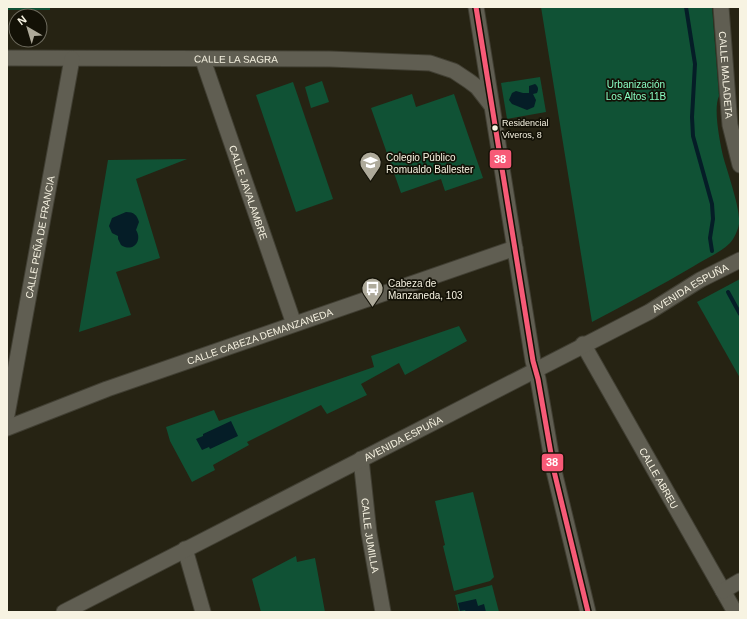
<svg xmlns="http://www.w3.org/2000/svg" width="747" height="619" viewBox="0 0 747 619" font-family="Helvetica,sans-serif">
	<rect width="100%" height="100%" fill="#262313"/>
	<g fill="#105235">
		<rect x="7" y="7" width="43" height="3"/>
		<path d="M 541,7 L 712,7 L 719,96 C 713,109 720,142 723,156 C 727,171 741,210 739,224 C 738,230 734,239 730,243 C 720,253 705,259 694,266 C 660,286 626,304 592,322 Z"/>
		<polygon points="540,77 546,112 507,119 501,83"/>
		<polygon points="322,81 329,102 311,108 305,87"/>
		<polygon points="293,82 333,199 296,212 256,95"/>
		<polygon points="412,94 416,107 454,94 483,178 445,191 441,179 401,193 371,108"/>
		<polygon points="187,159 136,179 160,258 116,272 131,315 79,332 108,160"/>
		<polygon points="740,279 740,378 697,302"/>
		<polygon points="459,326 467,341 405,375 399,363 361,384 367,395 327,414 321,405 247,442 249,445 213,465 215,470 192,482 170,441 166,427 214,410 219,421 374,367 371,356"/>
		<polygon points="473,492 494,577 490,581 454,591 443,546 445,545 435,501"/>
		<polygon points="296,556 297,562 315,558 325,612 261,612 252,579"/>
		<polygon points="492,585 499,612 459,612 455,595"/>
	</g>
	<g fill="#051d27">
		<path d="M 535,84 C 538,86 539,89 537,93 L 533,94 L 536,100 L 534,107 L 527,110 L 512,104 L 509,100 L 512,93 L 516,91 L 523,93 L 529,93 L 529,86 Z"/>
		<path d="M 126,212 C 134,212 137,215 139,222 L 136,230 C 143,241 133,253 121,245 L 118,239 L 118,236 L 112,233 L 109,226 L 112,218 Z"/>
		<polygon points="231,421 238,436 210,449 209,447 202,450 196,439 203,436 203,434"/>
		<polygon points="476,599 478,606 484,604 486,612 466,612 465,610 460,611 458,603"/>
	</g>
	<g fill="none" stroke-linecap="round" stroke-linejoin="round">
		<g stroke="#051d27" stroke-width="4">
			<polyline points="686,7 695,64 692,117 693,136 712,204 713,219 710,238 712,251"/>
			<polyline points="728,292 740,314"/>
		</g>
		<defs>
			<g id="minor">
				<polyline points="476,7 533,361 538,379 554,471 588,612"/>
				<path id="s1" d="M 721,7 L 729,113 L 730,125 L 740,165"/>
				<path id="s2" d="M 7,58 L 330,59 L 430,63 L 454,71 L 469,81 L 477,87 L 491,105"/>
				<path id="s3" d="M 203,60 L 294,324"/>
				<path id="s4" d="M 583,344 L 735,612"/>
				<path id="s5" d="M 7,415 L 72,59"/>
				<path id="s6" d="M 7,428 L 107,389 L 515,248"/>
				<path id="s7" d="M 361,459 L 369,533 L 383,612"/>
				<polyline points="185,549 203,612"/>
				<polyline points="723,591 740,581"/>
				<path id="s8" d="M 64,612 L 649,312 L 700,280 L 740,260"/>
			</g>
		</defs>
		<use href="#minor" stroke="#413f33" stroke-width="17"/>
		<use href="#minor" stroke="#605e52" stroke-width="15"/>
		<defs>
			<polyline id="bus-1" points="476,7 533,361 538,379 554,471 588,612"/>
		</defs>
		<use href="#bus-1" stroke="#131106" stroke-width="8"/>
		<use href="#bus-1" stroke="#f75a77" stroke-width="5"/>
	</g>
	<defs>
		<symbol id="school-pin" viewBox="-11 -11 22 30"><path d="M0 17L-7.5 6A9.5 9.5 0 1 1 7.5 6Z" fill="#aeaa9a" stroke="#131106"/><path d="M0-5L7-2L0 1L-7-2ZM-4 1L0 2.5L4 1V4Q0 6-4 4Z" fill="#fff"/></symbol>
		<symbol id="bus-pin" viewBox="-11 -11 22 30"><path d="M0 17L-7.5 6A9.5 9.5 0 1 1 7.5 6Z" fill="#aeaa9a" stroke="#131106"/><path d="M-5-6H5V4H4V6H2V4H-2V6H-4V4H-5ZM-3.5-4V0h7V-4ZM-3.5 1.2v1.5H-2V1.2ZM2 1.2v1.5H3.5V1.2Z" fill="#fff"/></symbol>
	</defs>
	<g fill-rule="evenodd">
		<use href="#school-pin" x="358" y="150" width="25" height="34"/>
		<use href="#bus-pin" x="360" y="276" width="25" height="34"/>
	</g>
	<circle fill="#f7f3e2" stroke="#131106" stroke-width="1.5" cx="495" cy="128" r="3.5"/>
	<g text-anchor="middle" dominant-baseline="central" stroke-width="3.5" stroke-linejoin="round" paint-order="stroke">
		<g font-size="9" fill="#f7f3e2" stroke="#131106" text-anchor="start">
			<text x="502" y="123">Residencial<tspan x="502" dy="12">Viveros, 8</tspan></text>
		</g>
		<g font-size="10" fill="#f7f3e2" stroke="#131106">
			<text stroke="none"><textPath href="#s2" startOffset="229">CALLE LA SAGRA</textPath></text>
			<text stroke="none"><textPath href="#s1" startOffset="68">CALLE MALADETA</textPath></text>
			<text stroke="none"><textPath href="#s3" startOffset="140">CALLE JAVALAMBRE</textPath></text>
			<text stroke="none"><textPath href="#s5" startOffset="181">CALLE PEÑA DE FRANCIA</textPath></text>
			<text stroke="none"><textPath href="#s8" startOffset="705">AVENIDA ESPUÑA</textPath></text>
			<text stroke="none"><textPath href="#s6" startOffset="269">CALLE CABEZA DEMANZANEDA</textPath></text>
			<text stroke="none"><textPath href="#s8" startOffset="381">AVENIDA ESPUÑA</textPath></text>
			<text stroke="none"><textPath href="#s4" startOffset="154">CALLE ABREU</textPath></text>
			<text stroke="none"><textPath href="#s7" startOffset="77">CALLE JUMILLA</textPath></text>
		</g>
		<g font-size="10" fill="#89fec4" stroke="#131106">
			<text x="636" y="84">Urbanización<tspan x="636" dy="12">Los Altos 11B</tspan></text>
		</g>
		<g font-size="10" fill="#f7f3e2" stroke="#131106" text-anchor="start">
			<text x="386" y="157">Colegio Público<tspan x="386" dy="12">Romualdo Ballester</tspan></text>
			<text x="388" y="283">Cabeza de<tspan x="388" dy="12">Manzaneda, 103</tspan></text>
		</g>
	</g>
	<g stroke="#131106" stroke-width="1.5">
		<rect x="489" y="149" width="23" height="20" rx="4" fill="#f75a77"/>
		<rect x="541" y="453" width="23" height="19" rx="4" fill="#f75a77"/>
	</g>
	<g font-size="11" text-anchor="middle" font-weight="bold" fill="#fff">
		<text x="500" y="163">38</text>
		<text x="552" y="466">38</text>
	</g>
	<rect width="747" height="619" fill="none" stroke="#f7f3e2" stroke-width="16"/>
	<g transform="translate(28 28) rotate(322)"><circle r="19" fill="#131106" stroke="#6e6b5e"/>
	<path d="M0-3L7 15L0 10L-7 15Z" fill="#aeaa9a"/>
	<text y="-6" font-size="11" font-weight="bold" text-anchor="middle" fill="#f7f3e2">N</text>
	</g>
</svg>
